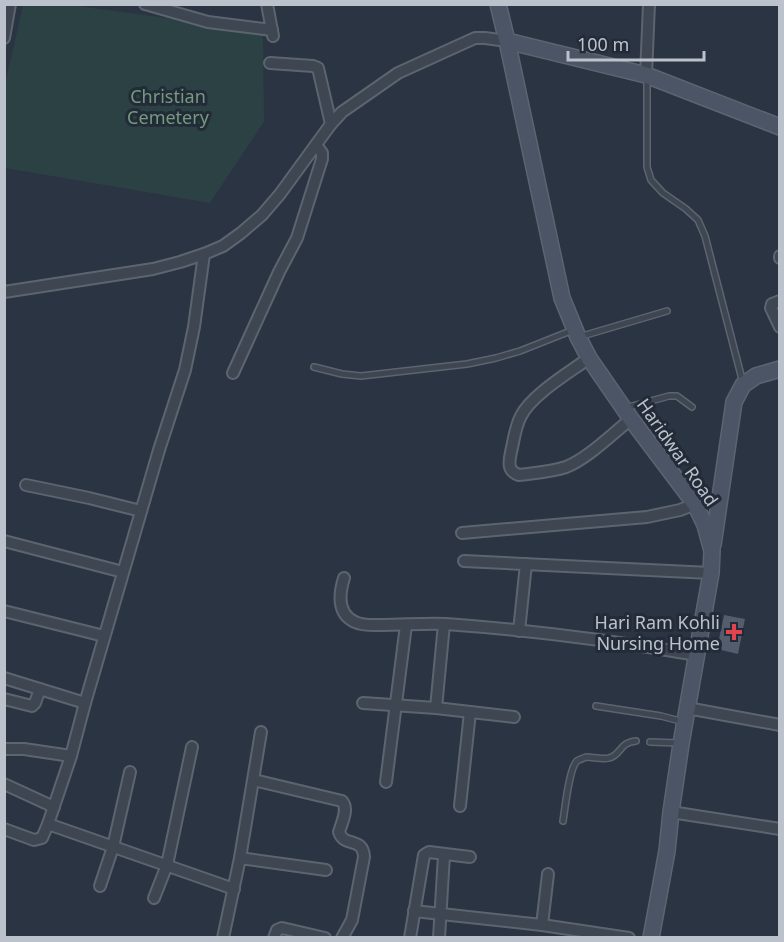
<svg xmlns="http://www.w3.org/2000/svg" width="784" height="942" viewBox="0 0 784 942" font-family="'Noto Sans',sans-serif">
	<rect width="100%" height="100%" fill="#2a3442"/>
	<polygon fill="#2c4143" points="23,5 70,5 263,31 264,122 210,203 5,168 5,84"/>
	<polygon fill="#535d6d" points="724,615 745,619 738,654 717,649"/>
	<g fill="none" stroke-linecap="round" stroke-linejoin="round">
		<defs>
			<g id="lane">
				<polyline points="647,79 647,167 651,180 663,193 686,209 698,220 705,236 743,383"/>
				<polyline points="579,337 667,311"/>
				<polyline points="314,367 342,374 361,376 467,364 496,358 520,351 573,330"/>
				<polyline points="625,408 669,396 677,396 692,407"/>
				<polyline points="596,706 661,716 684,722"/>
				<polyline points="650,742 679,743"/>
				<path d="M 563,821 C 565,809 569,768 577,761 C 578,760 584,758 586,757 C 593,757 602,760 609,758 C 622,755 618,743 636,741"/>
			</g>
			<g id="street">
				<polyline points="145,4 208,22 272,30"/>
				<polyline points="267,4 273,36"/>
				<polyline points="4,38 10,4"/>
				<polyline points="270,63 313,66 318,68 331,124"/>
				<polyline points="646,75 649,4"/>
				<polyline points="780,256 780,258"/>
				<polyline points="4,292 153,269 180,262 204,254 223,246 241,233 262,215 280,194 331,124 342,112 398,73 475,38 485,38 507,41"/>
				<polyline points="780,301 772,304 771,308 780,327"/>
				<path d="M 589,358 C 570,372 531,395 521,416 C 515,427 514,440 511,452 C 509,462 507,471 519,475 C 534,473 551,472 566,467 C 587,459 612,434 631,419"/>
				<polyline points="233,373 279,272 297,238 322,159 322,153 316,145"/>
				<polyline points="26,485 89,498 141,511"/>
				<polyline points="462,533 647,517 680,510 695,504"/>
				<polyline points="4,541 123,572"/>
				<polyline points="464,561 711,573"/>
				<path d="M 344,578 C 339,594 337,614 355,622 C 363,626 373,625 382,625 C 404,625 425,623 446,624 C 530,630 614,641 697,655"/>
				<polyline points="4,611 104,636"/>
				<polyline points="519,631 526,564"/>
				<polyline points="4,678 85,703"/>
				<polyline points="4,699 32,706 35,703 40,689"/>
				<polyline points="363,703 436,708 514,717"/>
				<polyline points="436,708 444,624"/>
				<polyline points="687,708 780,725"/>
				<polyline points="4,749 24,749 71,756"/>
				<path d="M 254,780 L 342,801 C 349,809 342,822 339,832 C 344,848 363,836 364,857 L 352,920 L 342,938"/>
				<polyline points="386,782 406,625"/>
				<polyline points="4,784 54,807"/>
				<polyline points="460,806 470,712"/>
				<polyline points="671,812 780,829"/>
				<polyline points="48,824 234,889"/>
				<polyline points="4,829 34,840 42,838 48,824 71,756 85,703 159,450 185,370 194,327 204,254"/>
				<polyline points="240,858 326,870"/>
				<polyline points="100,886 113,847 130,772"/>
				<polyline points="154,898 167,865 192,747"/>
				<polyline points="414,911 542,925 629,938"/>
				<polyline points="542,925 548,874"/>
				<polyline points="223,938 240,858 261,732"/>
				<polyline points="274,938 277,930 282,928 325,938"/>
				<polyline points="410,938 424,855 429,852 470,857"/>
				<polyline points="439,938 444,855"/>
			</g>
			<g id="secondary">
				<polyline points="498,4 507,41 562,298 578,337 589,358 631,419 695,504 705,525 712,551 711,573 681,744 671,812 667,851 651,938"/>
				<polyline points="507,41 646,75 780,127"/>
				<polyline points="713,545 734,402 743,385 756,376 780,369"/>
			</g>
		</defs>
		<use href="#lane" stroke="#5c6470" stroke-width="8"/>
		<use href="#street" stroke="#5c6470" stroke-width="14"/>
		<use href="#secondary" stroke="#5c6470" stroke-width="18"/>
		<use href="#lane" stroke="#3e4652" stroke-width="5"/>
		<use href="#street" stroke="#3e4652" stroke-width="10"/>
		<use href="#secondary" stroke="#4c5565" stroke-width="15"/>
	</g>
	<path fill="#e0444e" stroke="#232b38" stroke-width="2" d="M731 623h6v6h6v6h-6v6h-6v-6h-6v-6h6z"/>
	<g text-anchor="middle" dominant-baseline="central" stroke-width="6" stroke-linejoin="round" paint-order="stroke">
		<g font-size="18" fill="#749b7d" stroke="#232b38">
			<text x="168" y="96">Christian<tspan x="168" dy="21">Cemetery</tspan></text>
		</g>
		<g font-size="18" fill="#bbc2cc" stroke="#232b38">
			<text transform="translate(678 452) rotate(55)">Haridwar Road</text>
		</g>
		<g font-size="18" fill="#bbc2cc" stroke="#232b38" text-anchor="end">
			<text x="720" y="622">Hari Ram Kohli<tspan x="720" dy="21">Nursing Home</tspan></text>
		</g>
	</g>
	<rect width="784" height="942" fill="none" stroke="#bbc2cc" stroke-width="12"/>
	<path d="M568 51v9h136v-9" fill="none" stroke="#bbc2cc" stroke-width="3"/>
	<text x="577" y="51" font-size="18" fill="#bbc2cc" stroke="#232b38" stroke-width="4.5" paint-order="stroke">100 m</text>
</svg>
